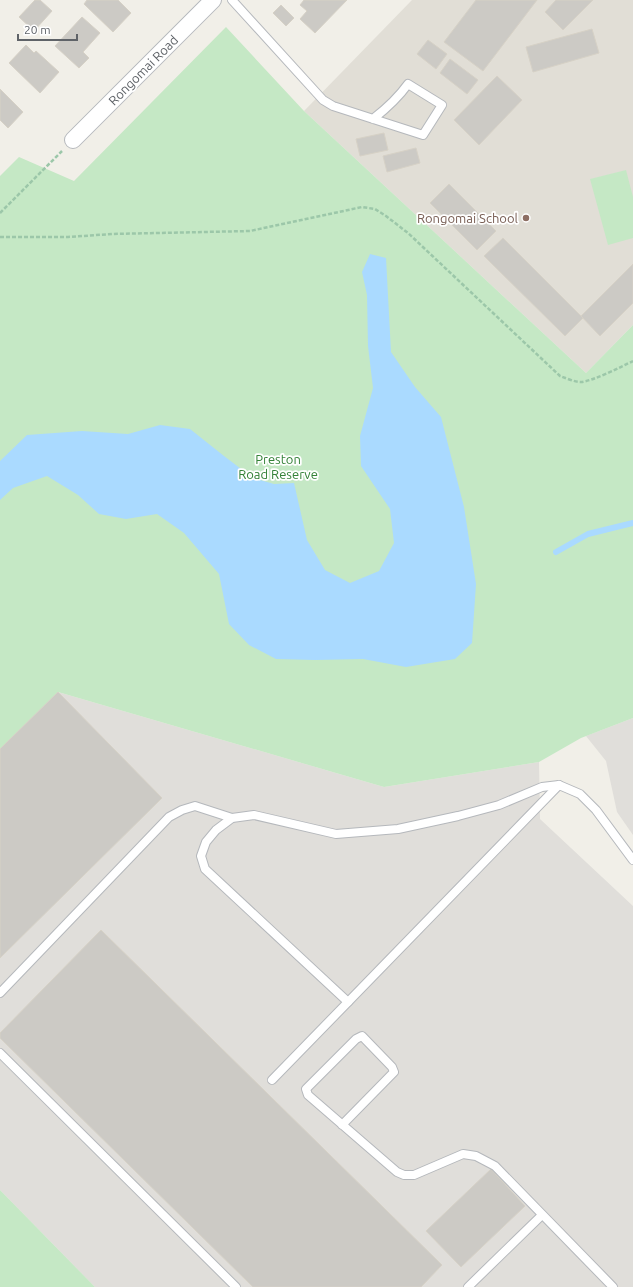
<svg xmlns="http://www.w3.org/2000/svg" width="633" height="1287" viewBox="0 0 633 1287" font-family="Ubuntu,sans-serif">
	<rect width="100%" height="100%" fill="#f1efe8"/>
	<g fill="#e0deda">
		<polygon points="58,692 384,787 539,762 540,819 633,906 633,1287 95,1287 0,1190 0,749"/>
		<polygon points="633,718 633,835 617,812 606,761 586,736"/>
	</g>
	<polygon fill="#e1ded6" points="412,0 633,0 633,325 586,373 304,111"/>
	<g fill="#c5e8c5">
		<polygon points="226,27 304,111 586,373 633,325 633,718 581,738 539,762 384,787 58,692 0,749 0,176 19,157 74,181"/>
		<polygon points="626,170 633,197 633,238 608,245 590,179"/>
		<polygon points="0,1190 95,1287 0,1287"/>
	</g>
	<polygon fill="#aadaff" points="370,254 386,258 391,352 415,387 441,417 464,507 476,584 472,643 455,659 406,667 363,659 315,660 276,659 249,645 229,624 219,574 184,533 157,514 126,519 99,514 78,495 47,476 13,488 0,500 0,461 27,435 82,431 128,434 160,425 190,429 224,456 253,478 274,484 294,483 307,540 325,570 350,583 379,571 394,543 390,509 361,466 360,436 373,388 368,346 367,295 362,272"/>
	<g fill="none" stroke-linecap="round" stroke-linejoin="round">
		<polyline stroke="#aadaff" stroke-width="6" points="556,552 588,534 633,523"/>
	</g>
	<g fill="#cccac5" stroke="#d6d1c6">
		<polygon points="35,0 40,0 52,11 34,31 19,17"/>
		<polygon points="87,0 118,0 131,13 113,32 84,4"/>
		<polygon points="304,0 347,0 315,33 300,19 307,11 300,5"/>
		<polygon points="476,0 537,0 483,71 444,42"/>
		<polygon points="556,0 593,0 563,30 545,12"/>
		<polygon points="281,5 294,18 286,26 273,13"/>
		<polygon points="82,17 100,33 83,52 89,58 79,68 55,46"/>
		<polygon points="592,29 599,53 533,72 526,47"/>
		<polygon points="428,40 447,54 436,69 417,54"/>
		<polygon points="26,45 34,53 36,51 59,72 40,93 9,63"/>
		<polygon points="450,59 478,80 467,94 440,73"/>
		<polygon points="497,76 522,100 479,145 454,120"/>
		<polygon points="0,89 23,112 8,128 0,120"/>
		<polygon points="384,133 388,150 360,156 356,139"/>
		<polygon points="416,148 420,163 387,172 383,156"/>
		<polygon points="449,184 496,231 477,250 430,203"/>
		<polygon points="503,238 583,318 565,336 484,256"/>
		<polygon points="633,264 633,303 600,336 581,316"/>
		<polygon points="58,692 162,798 0,958 0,749"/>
		<polygon points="101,930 442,1265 421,1287 253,1287 0,1038 0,1033"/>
		<polygon points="491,1169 525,1206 461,1267 426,1231"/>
	</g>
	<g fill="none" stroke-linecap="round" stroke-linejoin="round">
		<defs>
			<g id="lane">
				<path d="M 232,0 L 323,100 L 333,106 L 423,135 L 442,105 L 408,84 C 398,98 387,108 373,119"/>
				<polyline points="0,993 169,817 182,810 195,806 232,818"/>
				<polyline points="348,1002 559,785"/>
				<polyline points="0,1053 236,1287"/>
				<polyline points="272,1080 348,1002 205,869 201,856 206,842 216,830 232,818 254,815 336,834 398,829 458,816 499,805 542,787 559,785 580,794 596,810 633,860"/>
				<polyline points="342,1125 394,1072 392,1067 362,1036 356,1039 306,1089 308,1095 397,1172 404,1175 414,1175 463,1154 476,1156 495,1166 613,1287"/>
				<polyline points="468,1287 542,1215"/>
			</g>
			<polyline id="street" points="73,140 213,0"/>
		</defs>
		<use href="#lane" stroke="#b5b8bc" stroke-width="10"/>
		<use href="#street" stroke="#b5b8bc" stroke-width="18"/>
		<g stroke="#9cc7a9" stroke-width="2.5" stroke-dasharray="4 2" stroke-linecap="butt">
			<polyline points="0,213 62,151"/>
			<path d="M 0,237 L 68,237 L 112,234 L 250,231 L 362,207 L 375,209 L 386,216 L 408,233 L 560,376 C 566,378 574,382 581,382 C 593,381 621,367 633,361"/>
		</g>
		<use href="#lane" stroke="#fff" stroke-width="8"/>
		<use href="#street" stroke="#fff" stroke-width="16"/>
	</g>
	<circle fill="#8d6e63" stroke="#fff" stroke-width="1.5" cx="526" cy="218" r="4"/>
	<g text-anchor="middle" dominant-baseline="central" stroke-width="3.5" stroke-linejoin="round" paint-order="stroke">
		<g font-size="13" fill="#5f6368" stroke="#fff">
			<text transform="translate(143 70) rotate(-45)">Rongomai Road</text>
		</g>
		<g font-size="13" fill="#785e54" stroke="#fff" text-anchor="end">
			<text x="518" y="218">Rongomai School</text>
		</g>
		<g font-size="13" fill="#348238" stroke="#fff">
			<text x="278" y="459">Preston<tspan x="278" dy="15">Road Reserve</tspan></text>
		</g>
	</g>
	<path d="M18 34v6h59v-6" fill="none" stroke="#5f6368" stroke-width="2"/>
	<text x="24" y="34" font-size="12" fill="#5f6368" stroke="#ffffff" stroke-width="3" paint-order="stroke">20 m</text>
</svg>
